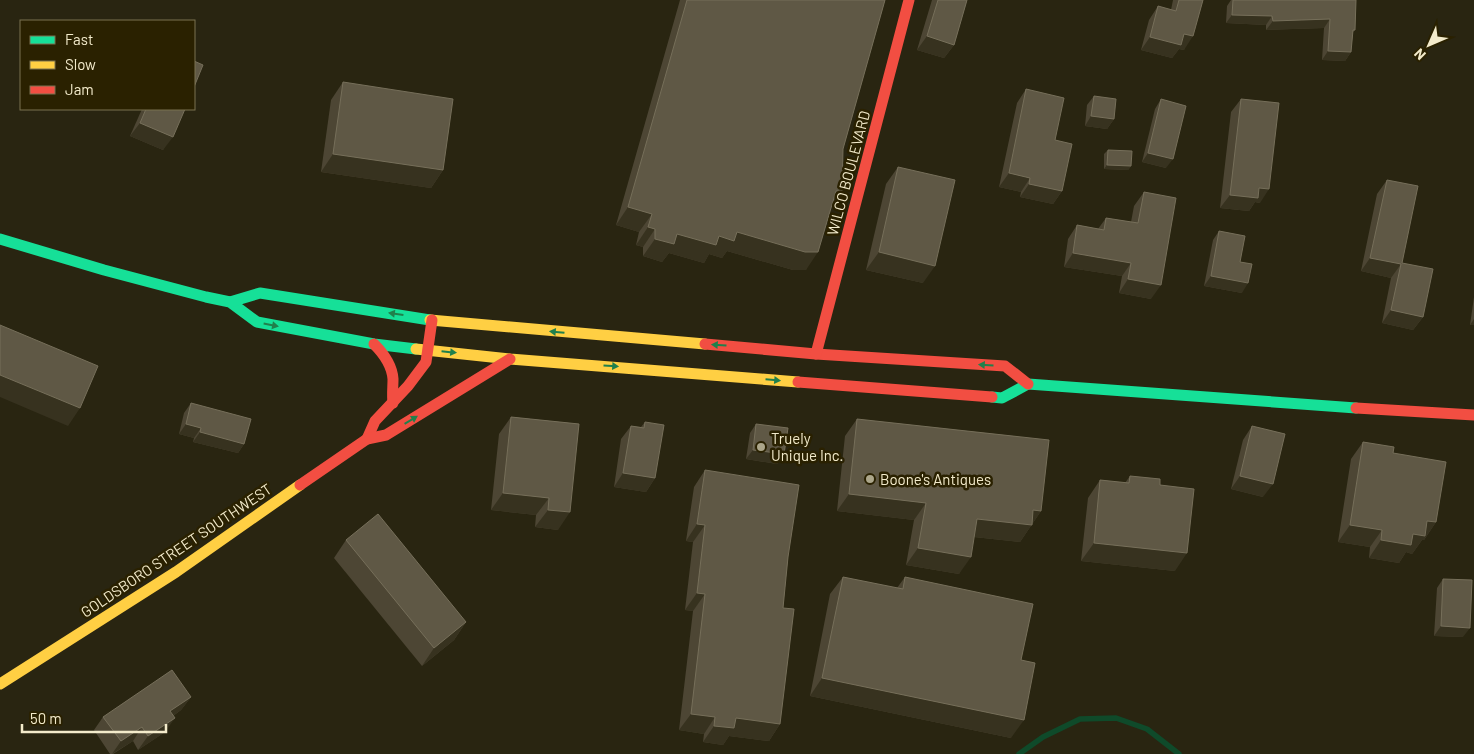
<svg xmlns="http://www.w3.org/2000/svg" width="1474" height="754" viewBox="0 0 1474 754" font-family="Barlow,sans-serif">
	<rect width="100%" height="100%" fill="#292511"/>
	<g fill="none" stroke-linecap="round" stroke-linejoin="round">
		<polyline stroke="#0f4a2a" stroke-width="5.5" points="1019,754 1043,737 1080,719 1116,718 1147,729 1179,754"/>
		<g stroke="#16e098" stroke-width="11">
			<polyline points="0,239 104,270 206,297 230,302 257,322 374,344 416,349"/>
			<polyline points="230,302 260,293 430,320"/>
			<polyline points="992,397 1002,398 1028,384 1356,408"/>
		</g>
		<g stroke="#ffcf43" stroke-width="11">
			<polyline points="430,320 705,344"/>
			<polyline points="416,349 510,359 798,382"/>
			<polyline points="0,684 176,572 300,485"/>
		</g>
		<g stroke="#f24e42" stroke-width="11">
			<path d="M 374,344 C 383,353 392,365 393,379 C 393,387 392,395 393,403"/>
			<polyline points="705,344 816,354 1005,366 1028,384"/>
			<polyline points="816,354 909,0"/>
			<polyline points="798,382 992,397"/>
			<polyline points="1356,408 1474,415"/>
			<polyline points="367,439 375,421 408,386 426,362 432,320"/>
			<polyline points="300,485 367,439 386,435 510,359"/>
		</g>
	</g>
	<g fill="#4d4634">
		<polygon points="680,0 885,0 843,149 831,207 806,270 793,270 727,251 722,258 709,254 704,263 669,253 662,262 643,256 643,247 636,245 639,232 616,225"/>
		<polygon points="932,0 967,0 954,45 944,58 917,50"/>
		<polygon points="1173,0 1203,0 1184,50 1179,49 1172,58 1141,50 1149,20 1158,6 1171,10"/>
		<polygon points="1231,0 1356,0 1355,30 1353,32 1351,52 1345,61 1322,60 1324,28 1266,30 1266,25 1226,23 1227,6"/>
		<polygon points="343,82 443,170 431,188 321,172 331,100"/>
		<polygon points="1026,89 1055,140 1062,191 1053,204 1020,197 1021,192 999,187 1017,103"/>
		<polygon points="1094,96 1114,119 1107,129 1085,126 1087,105"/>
		<polygon points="1161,99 1166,168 1142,162 1155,109"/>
		<polygon points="1241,99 1260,203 1255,202 1249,211 1220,208 1231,112"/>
		<polygon points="142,109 185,109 163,150 130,136"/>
		<polygon points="1108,150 1131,166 1128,170 1104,169 1104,154"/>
		<polygon points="898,167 923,283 866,270 886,184"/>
		<polygon points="1387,180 1402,263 1423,317 1413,330 1382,323 1391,278 1361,271 1377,194"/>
		<polygon points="1144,192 1151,299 1119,293 1122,276 1064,267 1068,239 1077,225 1098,229 1106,218 1131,222 1134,206"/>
		<polygon points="1219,231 1242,293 1204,286 1213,240"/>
		<polygon points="1474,297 1474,325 1470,325"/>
		<polygon points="191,403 244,444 238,453 193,442 194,438 179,434 184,413"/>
		<polygon points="511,417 579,424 558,530 535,527 536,515 491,510 499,434"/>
		<polygon points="857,419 1041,511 1020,542 974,537 959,574 906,565 914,520 837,511 845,436"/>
		<polygon points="645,422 655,478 646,492 614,487 621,439 631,426 641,427"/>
		<polygon points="756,424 784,454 777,464 746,459 750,433"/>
		<polygon points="1252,426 1263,497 1231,489 1243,440"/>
		<polygon points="1363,442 1393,453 1436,522 1424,540 1422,540 1412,554 1406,552 1399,563 1369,558 1370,547 1338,542 1351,459"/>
		<polygon points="705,470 788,557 783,608 780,724 769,741 729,736 723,745 703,742 704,734 679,730 693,611 685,610 693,542 686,541 694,487"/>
		<polygon points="1130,476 1160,485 1175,571 1081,561 1088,498 1100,480 1125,483"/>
		<polygon points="346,540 466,622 454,640 422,666 334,558"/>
		<polygon points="843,577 897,588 905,577 1021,660 1011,738 810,696 830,594"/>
		<polygon points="1443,579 1463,637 1434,636 1437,588"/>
		<polygon points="191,697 181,710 173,716 165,732 138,750 133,741 113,754 110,754 94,730 103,717"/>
	</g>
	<g fill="#37321f">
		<polygon points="1232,15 1272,16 1266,25 1226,23"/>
		<polygon points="1330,19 1324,28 1266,30 1273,21"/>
		<polygon points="1184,34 1193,36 1184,50 1179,49 1172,58 1141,50 1150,37"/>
		<polygon points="927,36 954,45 944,58 917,50"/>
		<polygon points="1328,51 1351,52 1345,61 1322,60"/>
		<polygon points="1091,116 1114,119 1107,129 1085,126"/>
		<polygon points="140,123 173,137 163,150 130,136"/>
		<polygon points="1148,153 1173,159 1166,168 1142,162"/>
		<polygon points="333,154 443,170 431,188 321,172"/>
		<polygon points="1107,165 1131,166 1128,170 1104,169"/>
		<polygon points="1009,173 1030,178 1021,192 999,187"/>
		<polygon points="1029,184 1062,191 1053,204 1020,197"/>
		<polygon points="1259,188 1269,189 1260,203 1255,202 1249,211 1220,208 1230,195"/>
		<polygon points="836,191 842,191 830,209"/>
		<polygon points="628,207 652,214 639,232 616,225"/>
		<polygon points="648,227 655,229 643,247 636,245"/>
		<polygon points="737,232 818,252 806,270 793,270 727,251 722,258 709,254 704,263 669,253 662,262 643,256 655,239 677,234 719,236"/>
		<polygon points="879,252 935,266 923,283 866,270"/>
		<polygon points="1073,253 1131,263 1122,276 1064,267"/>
		<polygon points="1370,258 1401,264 1391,278 1361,271"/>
		<polygon points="1211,276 1248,283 1242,293 1204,286"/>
		<polygon points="1128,279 1161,285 1151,299 1119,293"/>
		<polygon points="1391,310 1423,317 1413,330 1382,323"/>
		<polygon points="1474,319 1474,325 1470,325"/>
		<polygon points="0,375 80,408 68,426 0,397"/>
		<polygon points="186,424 201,428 194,438 179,434"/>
		<polygon points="200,432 244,444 238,453 193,442"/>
		<polygon points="753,450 784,454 777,464 746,459"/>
		<polygon points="623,473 655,478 646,492 614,487"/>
		<polygon points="1240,476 1273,484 1263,497 1231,489"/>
		<polygon points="503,493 549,498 536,515 491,510"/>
		<polygon points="849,494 926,503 914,520 837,511"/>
		<polygon points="548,510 570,512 558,530 535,527"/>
		<polygon points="1033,510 1041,511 1020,542 965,536 977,519"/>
		<polygon points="1427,521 1436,522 1424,540 1422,540 1412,554 1406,552 1399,563 1369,558 1381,540 1413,534"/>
		<polygon points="697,524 705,525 693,542 686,541"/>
		<polygon points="1350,525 1382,530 1370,547 1338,542"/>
		<polygon points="1094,543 1187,553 1175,571 1081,561"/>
		<polygon points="918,548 971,557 959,574 906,565"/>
		<polygon points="697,593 705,594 693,611 685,610"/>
		<polygon points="466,622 454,640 422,666 434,648"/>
		<polygon points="1441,626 1470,628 1463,637 1434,636"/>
		<polygon points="822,678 1024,720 1011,738 810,696"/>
		<polygon points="191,697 181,710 160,725 170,711"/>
		<polygon points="691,714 715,717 704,734 679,730"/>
		<polygon points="175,718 165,732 138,750 148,736"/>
		<polygon points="736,718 780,724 769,741 729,736 723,745 703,742 714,726"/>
		<polygon points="142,727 133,741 112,754 121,741"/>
	</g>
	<g fill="#5f5845" stroke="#766f5a">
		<polygon points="687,0 885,0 843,149 842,191 836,191 818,252 805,252 737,232 734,241 719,236 716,245 677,234 674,244 655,239 655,229 648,227 652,214 628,207"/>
		<polygon points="938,0 967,0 954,45 927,36"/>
		<polygon points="1179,0 1203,0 1193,36 1184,34 1181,45 1150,37 1158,6 1176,11"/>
		<polygon points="1233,0 1356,0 1355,30 1353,30 1351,52 1328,51 1330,19 1273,21 1272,16 1232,15"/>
		<polygon points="194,61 203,65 194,87"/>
		<polygon points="343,82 453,99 443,170 333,154"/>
		<polygon points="1026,89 1064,98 1055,140 1072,144 1062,191 1029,184 1030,178 1009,173"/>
		<polygon points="1094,96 1116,99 1114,119 1091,116"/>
		<polygon points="1161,99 1186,106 1173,159 1148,153"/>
		<polygon points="1241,99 1279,103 1269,189 1259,188 1258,198 1230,195"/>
		<polygon points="146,109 185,109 173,137 140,123"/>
		<polygon points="1108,150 1132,151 1131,166 1107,165"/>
		<polygon points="898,167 955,180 935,266 879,252"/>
		<polygon points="1387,180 1418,186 1402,263 1433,269 1423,317 1391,310 1401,264 1370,258"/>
		<polygon points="1144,192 1176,198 1161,285 1128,279 1131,263 1073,253 1077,225 1104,230 1106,218 1138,223"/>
		<polygon points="1219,231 1245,236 1240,262 1252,264 1248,283 1211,276"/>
		<polygon points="0,325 98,366 80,408 0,375"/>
		<polygon points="191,403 251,419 244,444 200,432 201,428 186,424"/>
		<polygon points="511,417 579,424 570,512 548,510 549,498 503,493"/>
		<polygon points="857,419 1049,440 1041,511 1033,510 1032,525 977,519 971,557 918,548 926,503 849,494"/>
		<polygon points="645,422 664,425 655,478 623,473 631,426 644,428"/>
		<polygon points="756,424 788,428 784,454 753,450"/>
		<polygon points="1252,426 1285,434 1273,484 1240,476"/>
		<polygon points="1363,442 1394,447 1393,453 1446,462 1436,522 1427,521 1425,536 1413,534 1411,545 1381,540 1382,530 1350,525"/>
		<polygon points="705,470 799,485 788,557 783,608 794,609 780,724 736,718 734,728 714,726 715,717 691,714 705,594 697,593 705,525 697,524"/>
		<polygon points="1130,476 1160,479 1160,485 1194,489 1187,553 1094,543 1100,480 1129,483"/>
		<polygon points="378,514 466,622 434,648 346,540"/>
		<polygon points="843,577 903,589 905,577 1033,604 1021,660 1035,663 1024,720 822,678"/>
		<polygon points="1443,579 1472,580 1470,628 1441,626"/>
		<polygon points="172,670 191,697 170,711 175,718 148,736 142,727 121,741 103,717"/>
	</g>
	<defs><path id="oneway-solid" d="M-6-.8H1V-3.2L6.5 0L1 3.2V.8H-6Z" transform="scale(1.25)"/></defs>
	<g fill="#20804c">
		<use href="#oneway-solid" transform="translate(396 314) rotate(-172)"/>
		<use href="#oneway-solid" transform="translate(271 325) rotate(11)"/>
		<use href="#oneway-solid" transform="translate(557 332) rotate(-175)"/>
		<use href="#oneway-solid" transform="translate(719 345) rotate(-176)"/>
		<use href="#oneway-solid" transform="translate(449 352) rotate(6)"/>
		<use href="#oneway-solid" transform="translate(986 365) rotate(-176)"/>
		<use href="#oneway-solid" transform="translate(611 366) rotate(4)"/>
		<use href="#oneway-solid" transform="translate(773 380) rotate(5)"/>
		<use href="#oneway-solid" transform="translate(411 420) rotate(-31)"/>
	</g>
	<g fill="#aca68a" stroke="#2a2100" stroke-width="2">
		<circle cx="761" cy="447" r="5"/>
		<circle cx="870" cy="479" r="5"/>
	</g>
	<g text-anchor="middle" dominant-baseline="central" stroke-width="5" stroke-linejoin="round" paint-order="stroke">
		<g font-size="15" fill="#f3ebcb" stroke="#2a2100">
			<text transform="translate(848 173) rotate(-75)">WILCO BOULEVARD</text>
			<text transform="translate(176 550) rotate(-34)">GOLDSBORO STREET SOUTHWEST</text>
		</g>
		<g font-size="15" fill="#f3ebcb" stroke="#2a2100" text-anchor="start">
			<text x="771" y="438">Truely<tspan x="771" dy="17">Unique Inc.</tspan></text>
			<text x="880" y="479">Boone's Antiques</text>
		</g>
	</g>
	<rect x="20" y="20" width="175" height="90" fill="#2a2100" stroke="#7a7251"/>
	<rect x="30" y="36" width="25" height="8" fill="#16e098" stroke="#7a7251"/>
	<text x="65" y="45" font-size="15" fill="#f3ebcb">Fast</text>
	<rect x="30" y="61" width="25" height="8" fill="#ffcf43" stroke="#7a7251"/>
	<text x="65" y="70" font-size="15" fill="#f3ebcb">Slow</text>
	<rect x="30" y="86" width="25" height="8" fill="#f24e42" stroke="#7a7251"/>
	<text x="65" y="95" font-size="15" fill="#f3ebcb">Jam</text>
	<g transform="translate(1429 45) rotate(225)" stroke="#2a2100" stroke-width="4" paint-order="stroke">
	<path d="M0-4L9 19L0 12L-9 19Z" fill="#f3ebcb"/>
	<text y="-8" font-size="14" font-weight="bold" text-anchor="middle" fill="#f3ebcb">N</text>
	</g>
	<path d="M22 724v8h144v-8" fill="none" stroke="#f3ebcb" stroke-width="2.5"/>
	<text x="30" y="724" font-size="15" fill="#f3ebcb" stroke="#2a2100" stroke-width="4" paint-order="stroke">50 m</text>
</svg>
